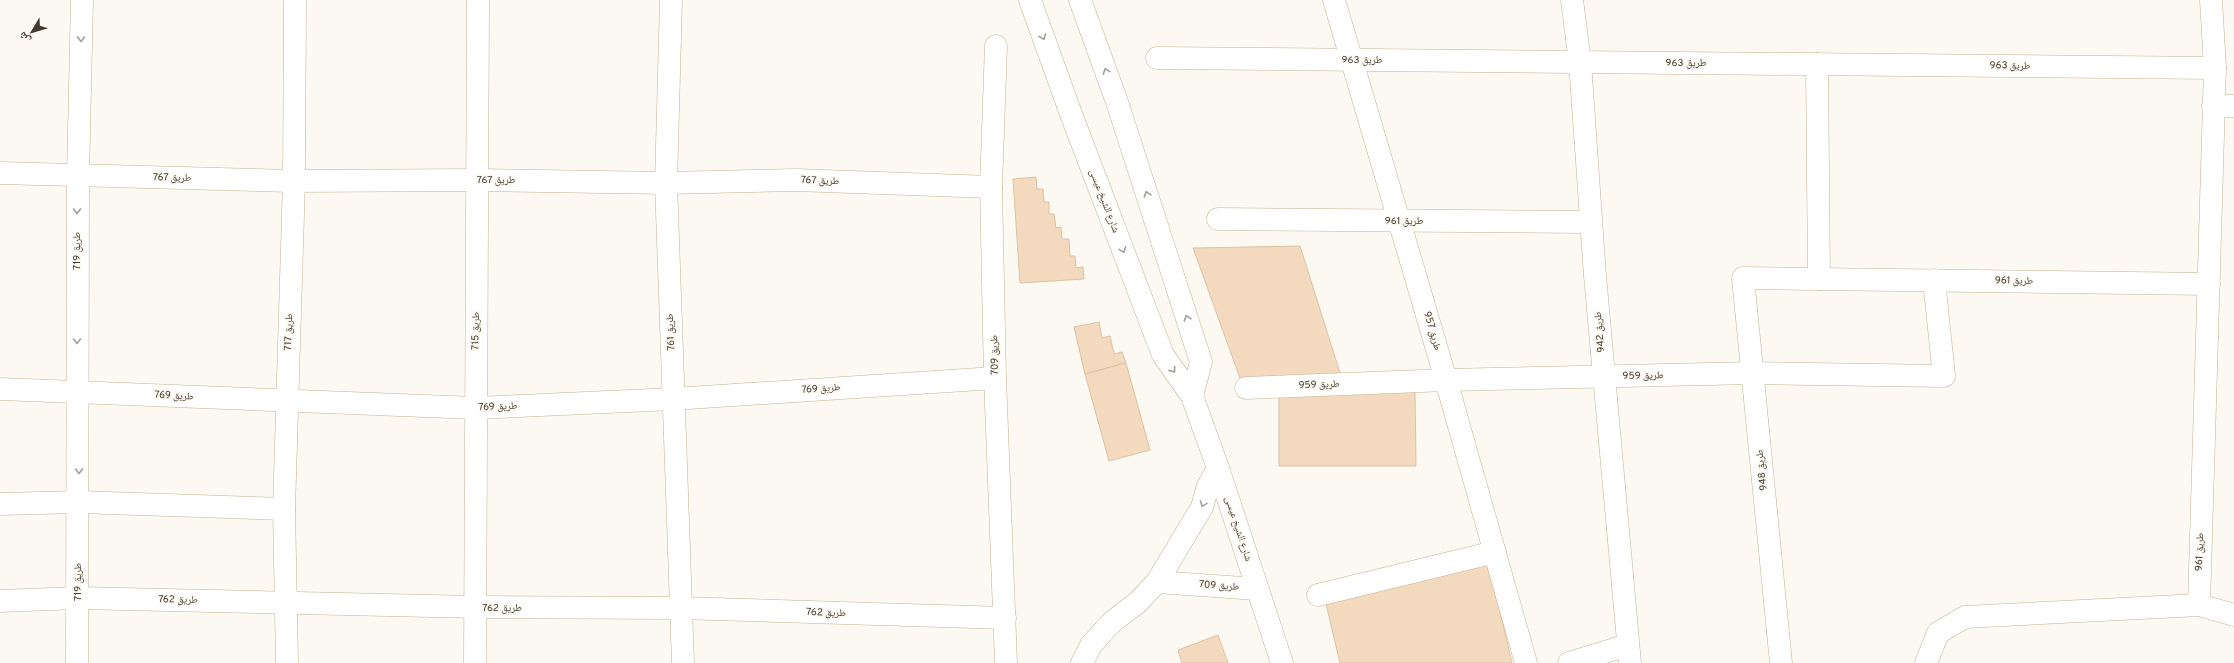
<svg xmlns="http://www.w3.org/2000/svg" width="2234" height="663" viewBox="0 0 2234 663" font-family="Overpass,'Noto Naskh Arabic',sans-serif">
	<rect width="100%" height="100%" fill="#fcf9f2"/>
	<g fill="#f3dabe" stroke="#dbc2a7">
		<polygon points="1036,177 1037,189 1043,189 1044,202 1049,202 1049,214 1054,214 1056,228 1061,227 1062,239 1069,239 1070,256 1075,256 1076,268 1083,267 1084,279 1020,283 1013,179"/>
		<polygon points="1300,246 1342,379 1241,381 1193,248"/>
		<polygon points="1099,322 1102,338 1110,336 1114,354 1122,352 1126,363 1085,374 1074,327"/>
		<polygon points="1126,363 1150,450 1109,461 1085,374"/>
		<polygon points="1279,392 1415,392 1416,466 1279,466"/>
		<polygon points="1488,561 1512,663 1340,663 1325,600"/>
		<polygon points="1218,635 1228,663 1182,663 1178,650"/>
	</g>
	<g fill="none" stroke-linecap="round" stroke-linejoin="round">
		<defs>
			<g id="minor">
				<polyline points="671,0 666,183 683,663"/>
				<polyline points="1030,0 1071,114 1163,355 1192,396 1218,468 1282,663"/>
				<polyline points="1080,0 1117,102 1201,362 1192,396"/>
				<polyline points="1334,0 1446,380 1526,663"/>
				<polyline points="1572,0 1580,62 1595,276 1630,663"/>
				<polyline points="996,46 991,187 995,378 1006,663"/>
				<polyline points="1157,58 2215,68"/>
				<polyline points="1817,64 1819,279"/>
				<polyline points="2213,106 2234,106"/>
				<polyline points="0,173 294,181 478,180 666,183 796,180 991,187"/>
				<polyline points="1218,219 1590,222"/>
				<polyline points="1246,388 1446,380 1752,373 1944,376 1934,280"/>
				<polyline points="0,389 475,408 673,399 995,378"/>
				<polyline points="0,504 79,502 284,509"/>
				<polyline points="1157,582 1257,589"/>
				<polyline points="1318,595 1495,552"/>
				<polyline points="0,601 78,598 475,607 680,608 1005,618"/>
				<polyline points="2199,605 2215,68 2211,0"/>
				<polyline points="77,663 78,176 82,0"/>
				<polyline points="287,663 284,509 294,181 295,0"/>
				<polyline points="475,663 478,0"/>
				<polyline points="1082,663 1091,645 1112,622 1137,603 1157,582 1202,507 1208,486 1218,468"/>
				<polyline points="1569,663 1628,645"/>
				<polyline points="1781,663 1743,278 2209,284"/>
				<polyline points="1926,663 1938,633 1965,617 2199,605 2234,615"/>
			</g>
		</defs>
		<use href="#minor" stroke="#c2b293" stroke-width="23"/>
		<use href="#minor" stroke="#fff" stroke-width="22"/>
	</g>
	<defs><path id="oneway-chevron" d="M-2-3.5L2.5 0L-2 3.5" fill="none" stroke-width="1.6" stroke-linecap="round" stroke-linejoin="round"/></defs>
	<g stroke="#a09d96">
		<use href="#oneway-chevron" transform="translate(1043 37) rotate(70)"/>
		<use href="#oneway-chevron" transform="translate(81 39) rotate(91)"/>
		<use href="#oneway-chevron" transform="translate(1106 71) rotate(-110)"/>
		<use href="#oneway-chevron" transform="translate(1147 194) rotate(-108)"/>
		<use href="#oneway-chevron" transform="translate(77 211) rotate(90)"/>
		<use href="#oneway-chevron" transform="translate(1123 250) rotate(69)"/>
		<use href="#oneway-chevron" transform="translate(1187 318) rotate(-108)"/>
		<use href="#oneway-chevron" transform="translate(77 341) rotate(90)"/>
		<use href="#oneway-chevron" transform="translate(1173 370) rotate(54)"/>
		<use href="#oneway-chevron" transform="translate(79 471) rotate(89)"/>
		<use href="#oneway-chevron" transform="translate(1203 504) rotate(111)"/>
	</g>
	<g text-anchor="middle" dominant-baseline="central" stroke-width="3.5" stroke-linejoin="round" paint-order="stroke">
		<g font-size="10" fill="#413b2e" stroke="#fcf9f2">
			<text x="1362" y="60">طريق 963</text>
			<text x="1686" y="63">طريق 963</text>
			<text transform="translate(2010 66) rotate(1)">طريق 963</text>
			<text transform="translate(172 178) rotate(1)">طريق 767</text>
			<text x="496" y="180">طريق 767</text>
			<text transform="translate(820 181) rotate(2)">طريق 767</text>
			<text transform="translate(1104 201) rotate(69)">شارع الشيخ عيسى</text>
			<text x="1404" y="221">طريق 961</text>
			<text transform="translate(77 251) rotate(-90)">طريق 719</text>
			<text transform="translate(2014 281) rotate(1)">طريق 961</text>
			<text transform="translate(476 331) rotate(-89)">طريق 715</text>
			<text transform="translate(1432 331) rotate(74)">طريق 957</text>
			<text transform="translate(289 332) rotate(-88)">طريق 717</text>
			<text transform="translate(671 332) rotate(-92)">طريق 761</text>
			<text transform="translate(1600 332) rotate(-95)">طريق 942</text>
			<text transform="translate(995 355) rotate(-91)">طريق 709</text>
			<text transform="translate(1643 376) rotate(-1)">طريق 959</text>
			<text transform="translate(1319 385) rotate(-2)">طريق 959</text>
			<text transform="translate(821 389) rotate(-4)">طريق 769</text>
			<text transform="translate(174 396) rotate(3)">طريق 769</text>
			<text transform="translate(498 407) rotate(-2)">طريق 769</text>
			<text transform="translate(1762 470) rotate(-96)">طريق 948</text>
			<text transform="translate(1238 529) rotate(72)">شارع الشيخ عيسى</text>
			<text transform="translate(2200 552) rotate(-88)">طريق 961</text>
			<text transform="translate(78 582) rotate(-90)">طريق 719</text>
			<text transform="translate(1219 586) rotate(4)">طريق 709</text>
			<text transform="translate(178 600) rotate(1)">طريق 762</text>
			<text x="502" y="608">طريق 762</text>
			<text transform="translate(826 613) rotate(2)">طريق 762</text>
		</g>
	</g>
	<g transform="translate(32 32) rotate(232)" stroke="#fcf9f2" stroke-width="3" paint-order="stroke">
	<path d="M0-3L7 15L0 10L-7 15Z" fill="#413b2e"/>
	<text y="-6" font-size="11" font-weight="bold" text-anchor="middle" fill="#413b2e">ش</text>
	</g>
</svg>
